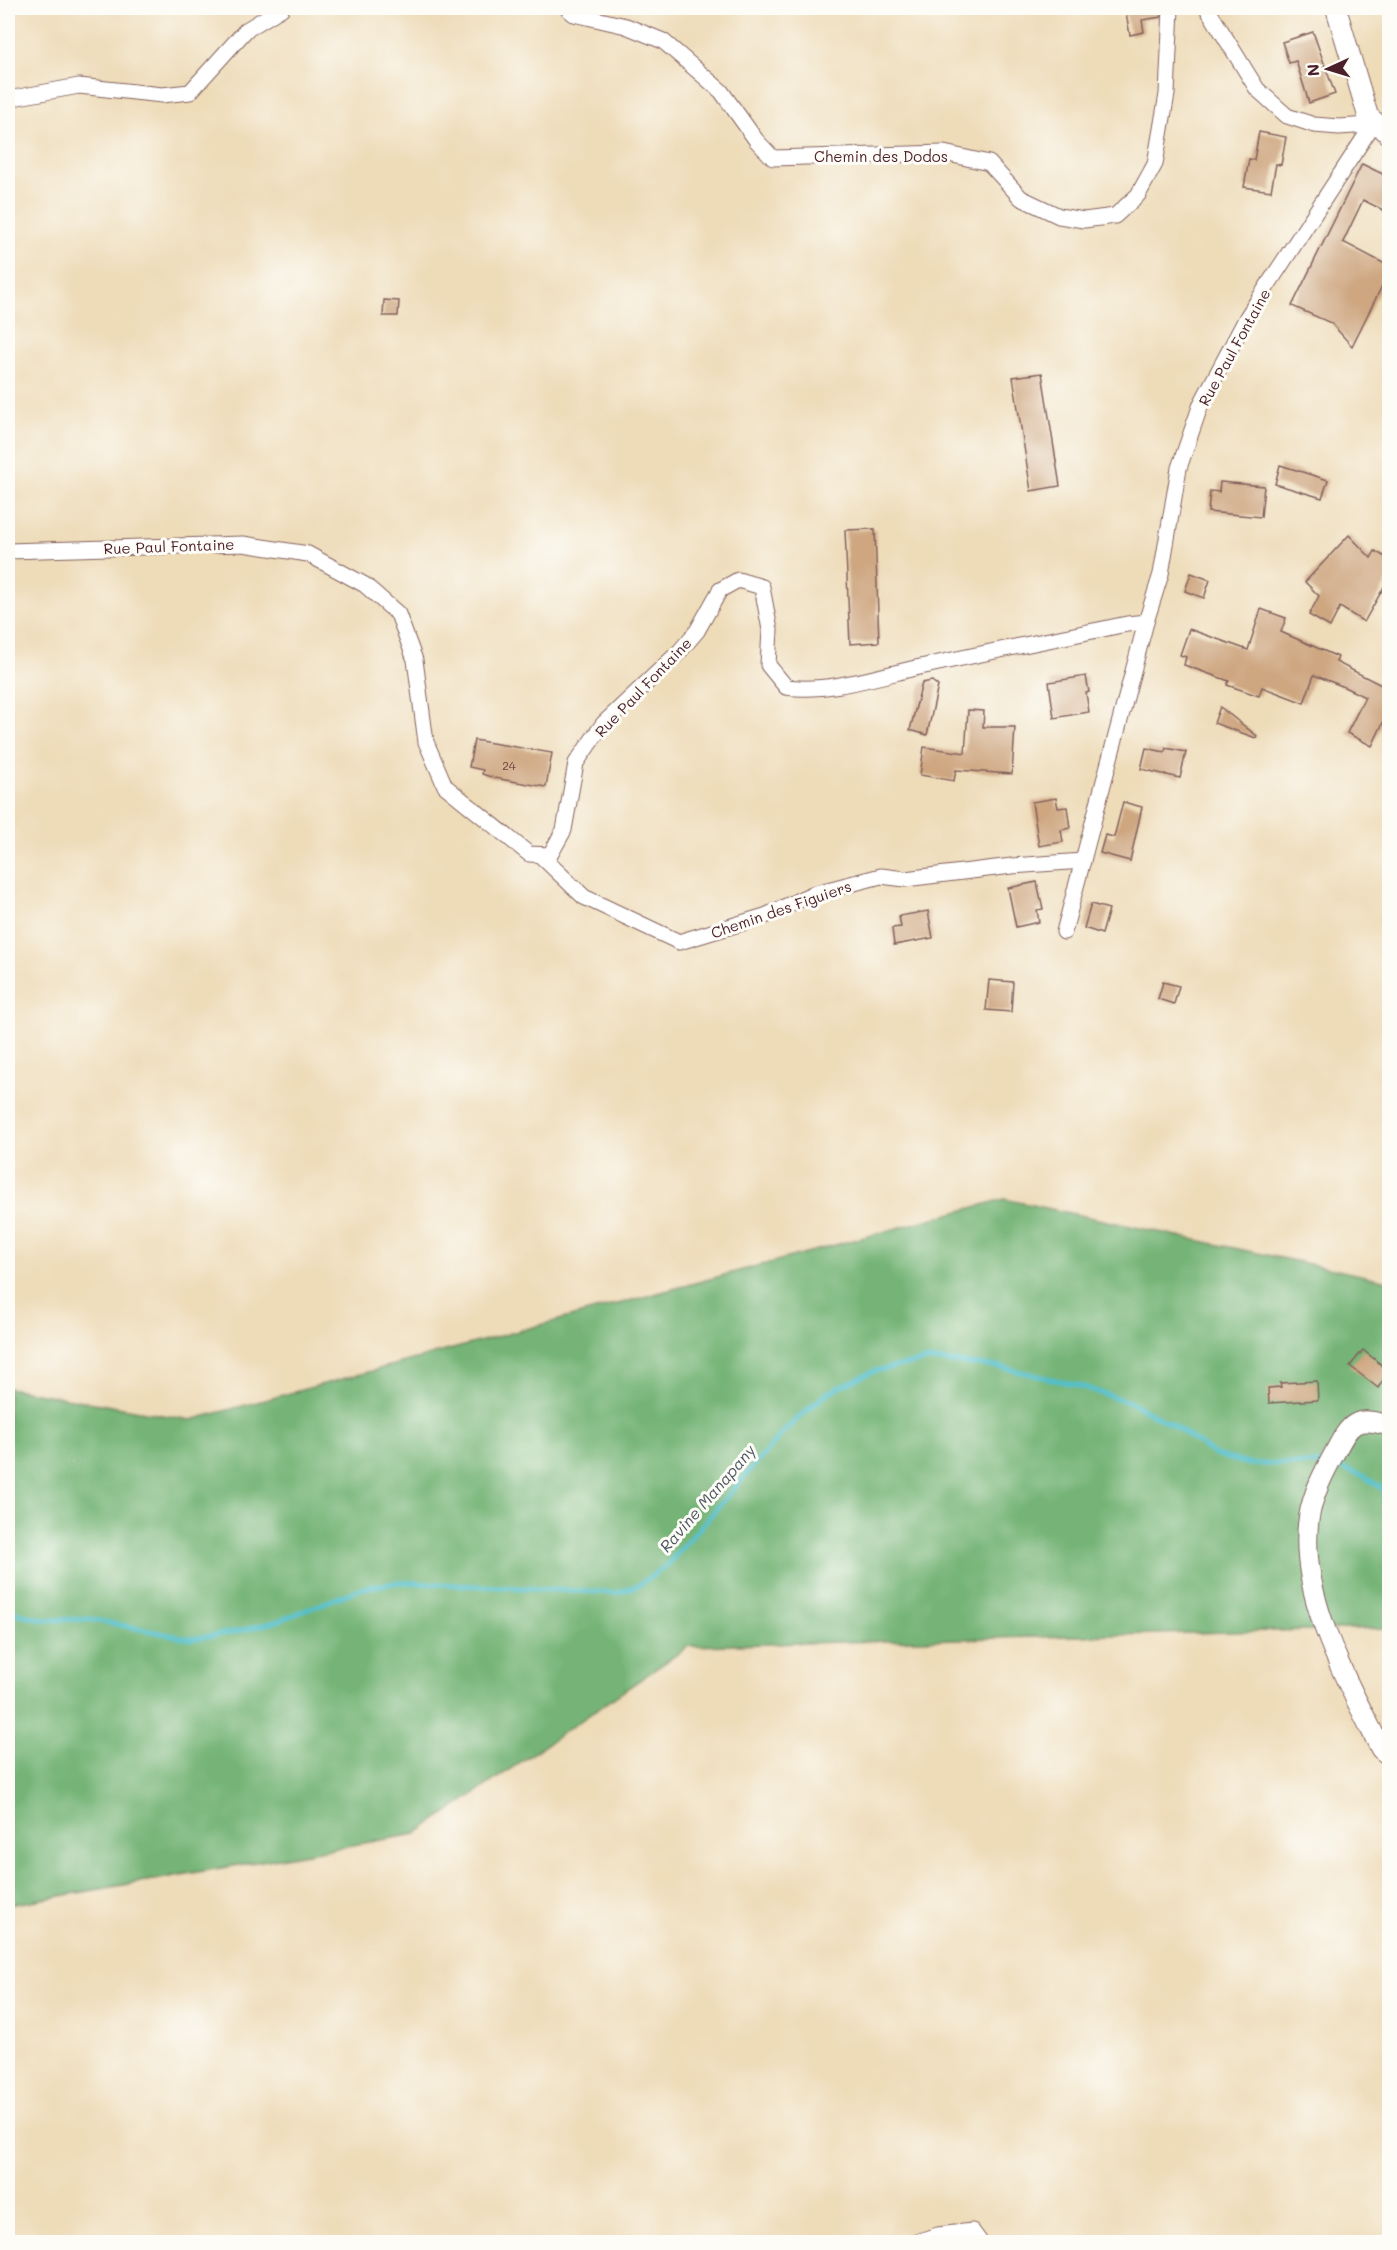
<svg xmlns="http://www.w3.org/2000/svg" width="1397" height="2250" viewBox="0 0 1397 2250" font-family="Mali,sans-serif">
	<rect width="100%" height="100%" fill="#fdfcf7"/>
	<filter id="ink" filterUnits="userSpaceOnUse"><feTurbulence type="fractalNoise" baseFrequency=".0167" numOctaves="2"/><feDisplacementMap in="SourceGraphic" scale="12" xChannelSelector="R" yChannelSelector="G"/><feConvolveMatrix kernelMatrix="1 2 1 2 8 2 1 2 1" color-interpolation-filters="sRGB"/></filter>
	<filter id="wash" filterUnits="userSpaceOnUse"><feTurbulence type="fractalNoise" baseFrequency=".008" numOctaves="4" result="noise"/><feDisplacementMap in="SourceGraphic" scale="24" xChannelSelector="R" yChannelSelector="G"/><feGaussianBlur stdDeviation="1.35" result="paint"/><feColorMatrix in="noise" values="0 0 0 0 0 0 0 0 0 0 0 0 0 0 0 0 0 1.4 0 .05"/><feComposite in="paint" operator="in"/></filter>
	<g filter="url(#wash)">
		<rect width="100%" height="100%" fill="#eedcb9"/>
		<polygon fill="#74b476" stroke="#5f6a50" stroke-width="1.5" points="1004,1199 1389,1281 1389,1628 689,1646 416,1834 8,1905 8,1388 191,1420"/>
		<g fill="none" stroke-linecap="round" stroke-linejoin="round">
			<g stroke="#50bec9" stroke-width="5">
				<polyline points="1332,1465 1362,1475 1390,1494"/>
				<polyline points="8,1611 44,1620 89,1619 191,1639 235,1632 275,1622 363,1588 400,1582 617,1593 639,1585 667,1565 786,1429 827,1393 874,1371 929,1360 1000,1367 1077,1385 1132,1403 1174,1426 1215,1455 1249,1464 1323,1464"/>
			</g>
		</g>
		<g id="blocks">
			<g fill="#cea680">
				<polygon points="1125,8 1161,8 1161,17 1142,20 1144,32 1130,35"/>
				<polygon points="1313,32 1335,94 1309,103 1296,61 1289,63 1282,42"/>
				<polygon points="1259,132 1286,137 1281,165 1276,164 1271,191 1244,187 1249,159 1254,160"/>
				<polygon points="1362,164 1389,177 1389,213 1363,200 1343,242 1389,266 1389,272 1352,346 1331,323 1292,306"/>
				<polygon points="384,300 399,301 398,316 383,316"/>
				<polygon points="1042,373 1060,486 1031,491 1013,377"/>
				<polygon points="1280,465 1328,480 1322,498 1275,484"/>
				<polygon points="1220,482 1264,486 1261,517 1208,512 1210,491 1219,492"/>
				<polygon points="875,529 879,642 850,644 845,530"/>
				<polygon points="1349,535 1371,558 1375,551 1389,559 1389,578 1364,622 1340,607 1330,627 1309,615 1319,596 1305,582"/>
				<polygon points="1191,573 1210,580 1204,598 1185,591"/>
				<polygon points="1261,609 1286,618 1281,632 1338,657 1336,662 1389,689 1389,710 1372,746 1347,733 1365,697 1342,686 1314,675 1304,703 1262,687 1259,696 1227,685 1229,681 1184,665 1186,657 1180,655 1189,629 1248,650"/>
				<polygon points="1086,676 1089,692 1086,693 1089,712 1054,718 1049,682"/>
				<polygon points="932,681 938,686 927,735 910,730 922,683"/>
				<polygon points="1220,707 1257,736 1256,738 1214,723"/>
				<polygon points="968,710 984,711 983,727 1015,727 1012,774 956,770 954,781 920,775 924,747 965,753"/>
				<polygon points="474,740 552,753 546,787 494,778 482,774 483,770 469,767"/>
				<polygon points="1146,748 1165,752 1166,748 1186,752 1180,778 1141,769"/>
				<polygon points="1056,798 1058,808 1067,807 1070,828 1061,830 1063,842 1039,846 1032,802"/>
				<polygon points="1123,802 1142,807 1130,861 1100,853 1105,835 1114,837"/>
				<polygon points="1037,882 1043,909 1037,910 1039,922 1016,927 1008,888"/>
				<polygon points="1091,904 1109,909 1102,934 1084,928"/>
				<polygon points="928,911 933,938 894,945 892,928 901,927 899,916"/>
				<polygon points="989,980 1013,982 1011,1012 986,1010"/>
				<polygon points="1163,982 1179,986 1174,1004 1158,999"/>
				<polygon points="1363,1350 1389,1371 1378,1388 1350,1366"/>
				<polygon points="1317,1381 1318,1400 1269,1403 1268,1388 1281,1387 1280,1383"/>
			</g>
		</g>
	</g>
	<g filter="url(#ink)">
		<use href="#blocks" fill-opacity="0" stroke="#83615d" stroke-width="1.5"/>
		<g fill="none" stroke-linecap="round" stroke-linejoin="round">
			<defs>
				<g id="street">
					<polyline points="567,8 574,14 626,26 663,41 721,91 756,140 773,158 944,153 989,163 1021,198 1059,216 1084,220 1115,216 1138,195 1155,164 1167,94 1171,8"/>
					<polyline points="1207,8 1257,89 1287,116 1314,125 1339,127 1369,125"/>
					<polyline points="8,97 13,98 79,86 162,95 190,92 246,30 282,8"/>
					<path d="M 8,551 L 243,544 L 308,554 L 365,585 L 398,614 L 415,660 L 426,742 L 445,786 L 529,854 L 550,855 L 564,830 L 576,763 L 603,724 L 679,652 L 697,631 L 720,590 L 738,580 L 762,587 L 770,630 L 768,665 L 786,687 C 831,693 881,675 925,666 C 993,651 1060,638 1127,624 L 1146,622 L 1161,574 L 1179,468 L 1201,404 L 1247,317 L 1368,132 L 1368,116"/>
					<polyline points="540,855 584,897 679,942 765,916 812,894 881,876 905,879 1012,866 1083,861"/>
					<polyline points="1064,932 1146,622"/>
					<polyline points="916,2242 938,2235 972,2231 980,2242"/>
				</g>
				<g id="secondary">
					<polyline points="1336,8 1368,116 1390,135"/>
					<path d="M 1390,1426 C 1355,1415 1350,1423 1334,1454 C 1323,1474 1313,1494 1309,1517 C 1297,1594 1348,1683 1381,1749 L 1390,1756"/>
				</g>
			</defs>
			<use href="#street" stroke="#83615d" stroke-width="17"/>
			<use href="#secondary" stroke="#83615d" stroke-width="22"/>
			<use href="#street" stroke="#fff" stroke-width="15"/>
			<use href="#secondary" stroke="#fff" stroke-width="20"/>
		</g>
	</g>
	<g text-anchor="middle" dominant-baseline="central" stroke-width="6" stroke-linejoin="round" paint-order="stroke">
		<g font-size="12" fill="#6b4140">
			<text x="509" y="765">24</text>
		</g>
		<g font-size="15" fill="#4a1f2b" stroke="#fdfcf7">
			<text x="881" y="156">Chemin des Dodos</text>
			<text transform="translate(1234 347) rotate(-61)">Rue Paul Fontaine</text>
			<text transform="translate(169 546) rotate(-2)">Rue Paul Fontaine</text>
			<text transform="translate(643 687) rotate(-46)">Rue Paul Fontaine</text>
			<text transform="translate(781 909) rotate(-19)">Chemin des Figuiers</text>
		</g>
		<g font-size="16" font-style="italic" fill="#4c5762" stroke="#fdfcf7">
			<text transform="translate(707 1498) rotate(-49)">Ravine Manapany</text>
		</g>
	</g>
	<rect width="1397" height="2250" fill="none" stroke="#fdfcf7" stroke-width="30"/>
	<g transform="translate(1328 69) rotate(266)" stroke="#fdfcf7" stroke-width="4.5" paint-order="stroke">
	<path d="M0-4.5L10 22L0 15L-10 22Z" fill="#4a1f2b"/>
	<text y="-9" font-size="16" font-weight="bold" text-anchor="middle" fill="#4a1f2b">N</text>
	</g>
</svg>
